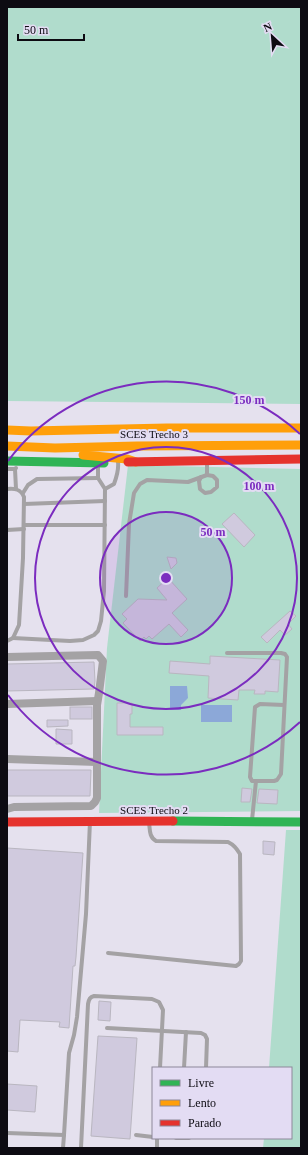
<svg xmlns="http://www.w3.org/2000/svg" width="308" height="1155" viewBox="0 0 308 1155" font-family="Georgia,serif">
	<rect width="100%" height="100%" fill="#e5e1ee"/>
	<g fill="#b0dccc">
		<polygon points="7,7 301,7 301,404 7,401"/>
		<polygon points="128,465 301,469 301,811 99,813 107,648"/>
		<polygon points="286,830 301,830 301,1148 263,1148 264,1138 291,1138 291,1068 269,1068"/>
	</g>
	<g fill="#8ca8d8">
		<polygon points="170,686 187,686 188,698 181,705 181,710 170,710"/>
		<rect x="201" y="705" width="31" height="17"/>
	</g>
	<g fill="#d0cade" stroke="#b9b6c0">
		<polygon points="234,513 255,535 244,547 222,524"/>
		<polygon points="167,557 176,558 177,563 171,569"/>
		<polygon points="168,578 187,599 172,613 188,630 181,637 169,624 152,639 149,636 146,639 144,637 140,641 123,623 127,619 122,614 138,599 167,600 157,588"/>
		<polygon points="290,611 296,616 288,624 292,629 285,635 280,630 267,643 261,637"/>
		<polygon points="210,656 280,660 278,692 265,691 265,694 254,694 255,690 239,690 238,700 208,698 209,676 169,673 170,661 210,664"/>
		<polygon points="94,662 95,681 94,689 7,691 7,664"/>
		<polygon points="117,703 132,703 132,714 130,714 130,727 163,727 163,735 117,735"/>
		<rect x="70" y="707" width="22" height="12"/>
		<polygon points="47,720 68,720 68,726 47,727"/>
		<polygon points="56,729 72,730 72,744 56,744"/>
		<polygon points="7,770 91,770 90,796 7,796"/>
		<polygon points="242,788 252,789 250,802 241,802"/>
		<polygon points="259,789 278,790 277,804 257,803"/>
		<polygon points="263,841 275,842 274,855 263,854"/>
		<polygon points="7,848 83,853 76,957 75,966 73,966 69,1028 59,1027 60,1022 20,1020 18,1052 7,1051"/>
		<polygon points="99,1001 111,1002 110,1021 98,1020"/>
		<polygon points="98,1036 137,1038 130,1139 91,1136"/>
		<polygon points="7,1084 37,1086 35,1112 7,1110"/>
	</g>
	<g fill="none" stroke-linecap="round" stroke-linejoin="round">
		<g stroke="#a4a2a4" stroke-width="4">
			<polyline points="98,465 98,478 105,489"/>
			<polyline points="7,469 15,469 16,468"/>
			<polyline points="15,469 16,489"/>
			<polyline points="201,477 199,481 200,489 205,493 211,492 217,487 217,480 213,476 207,475"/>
			<path d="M 7,489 C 15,488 21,489 24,497 L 23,558 L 19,625 L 13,638 L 7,641"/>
			<polyline points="23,493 28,485 37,479 98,478"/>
			<polyline points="24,504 105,501"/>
			<polyline points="24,525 105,525"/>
			<polyline points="7,530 24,529"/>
			<polyline points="126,596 129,524 134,493 140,484 147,480 188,482 207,475 207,463"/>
			<path d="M 13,638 L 70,641 L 83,640 L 94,635 L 98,631 L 101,621 L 104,591 L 105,489 L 114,484 C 117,476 119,470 118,462"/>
			<polyline points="227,653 281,653 285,654 287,657 281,774 277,780 274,781 252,781 250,777 255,707 260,704 284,705"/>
			<polyline points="252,820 256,781"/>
			<path d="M 108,953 L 236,966 L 239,964 L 241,961 L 240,854 C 236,848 234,845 228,842 L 156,841 C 149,837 150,830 149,822"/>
			<polyline points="107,1028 201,1033 205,1035 207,1039 206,1068"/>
			<polyline points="184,1068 186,1032"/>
			<polyline points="7,1133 64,1135 69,1053 74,1035 77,1017 86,914 90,821"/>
			<polyline points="136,1135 153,1137"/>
			<polyline points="176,1138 189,1138"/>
			<polyline points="63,1148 64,1135"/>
			<path d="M 81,1148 L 88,1004 C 89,999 90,997 94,996 L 152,999 L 159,1002 L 163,1010 L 160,1068"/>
			<polyline points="157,1148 157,1138"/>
		</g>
		<g stroke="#a4a2a4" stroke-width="8">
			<polyline points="7,657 98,655 103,661 99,693 97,705 97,798 95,802 91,806 14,807 7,809"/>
			<polyline points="7,704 97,701"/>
			<polyline points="7,759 97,762"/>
		</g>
		<g stroke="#30b455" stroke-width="9">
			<polyline points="7,461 104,463"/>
			<polyline points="173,821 301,822"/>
		</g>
		<g stroke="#ff9f0a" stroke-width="9">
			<polyline points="7,430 31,431 167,428 301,428"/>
			<polyline points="7,446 55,448 137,446 301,445"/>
			<polyline points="83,455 127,459 136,462"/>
		</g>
		<g stroke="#e5322d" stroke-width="9">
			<polyline points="128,462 301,459"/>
			<polyline points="7,822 173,821"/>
		</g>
	</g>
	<circle cx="166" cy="578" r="66" fill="#7b2cbf" fill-opacity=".12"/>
	<g fill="none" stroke="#7b2cbf" stroke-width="2">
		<circle cx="166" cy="578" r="66"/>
		<circle cx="166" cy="578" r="131"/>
		<path d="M300 722A197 197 0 0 1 8 695M8 461A197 197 0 0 1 300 434"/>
	</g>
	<g text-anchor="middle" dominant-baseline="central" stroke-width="4" stroke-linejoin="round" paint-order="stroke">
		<g font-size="11" fill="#0d0b12" stroke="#e3dcf3">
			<text x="154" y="434">SCES Trecho 3</text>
			<text x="154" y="810">SCES Trecho 2</text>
		</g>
	</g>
	<circle cx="166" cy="578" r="6" fill="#7b2cbf" stroke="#e3dcf3" stroke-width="2"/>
	<g font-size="12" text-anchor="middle" font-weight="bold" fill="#7b2cbf" stroke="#e3dcf3" stroke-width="4" stroke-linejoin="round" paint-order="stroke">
		<text x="249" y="404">150 m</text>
		<text x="259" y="490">100 m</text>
		<text x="213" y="536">50 m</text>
	</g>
	<rect width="308" height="1155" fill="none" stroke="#0d0b12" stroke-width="16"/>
	<rect x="152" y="1067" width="140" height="72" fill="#e3dcf3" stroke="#8d8899"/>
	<rect x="160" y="1080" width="20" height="6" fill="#30b455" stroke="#8d8899"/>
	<text x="188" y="1087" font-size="12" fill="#0d0b12">Livre</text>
	<rect x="160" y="1100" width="20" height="6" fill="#ff9f0a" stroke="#8d8899"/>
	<text x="188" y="1107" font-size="12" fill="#0d0b12">Lento</text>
	<rect x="160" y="1120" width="20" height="6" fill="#e5322d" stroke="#8d8899"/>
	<text x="188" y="1127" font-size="12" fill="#0d0b12">Parado</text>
	<g transform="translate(272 36) rotate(334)" stroke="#e3dcf3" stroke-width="3" paint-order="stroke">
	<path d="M0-3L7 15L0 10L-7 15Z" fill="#0d0b12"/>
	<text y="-6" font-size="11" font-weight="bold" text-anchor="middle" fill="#0d0b12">N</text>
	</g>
	<path d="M18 34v6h66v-6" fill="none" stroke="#0d0b12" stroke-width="2"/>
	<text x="24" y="34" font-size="12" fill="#0d0b12" stroke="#e3dcf3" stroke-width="3" paint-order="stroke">50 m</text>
</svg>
